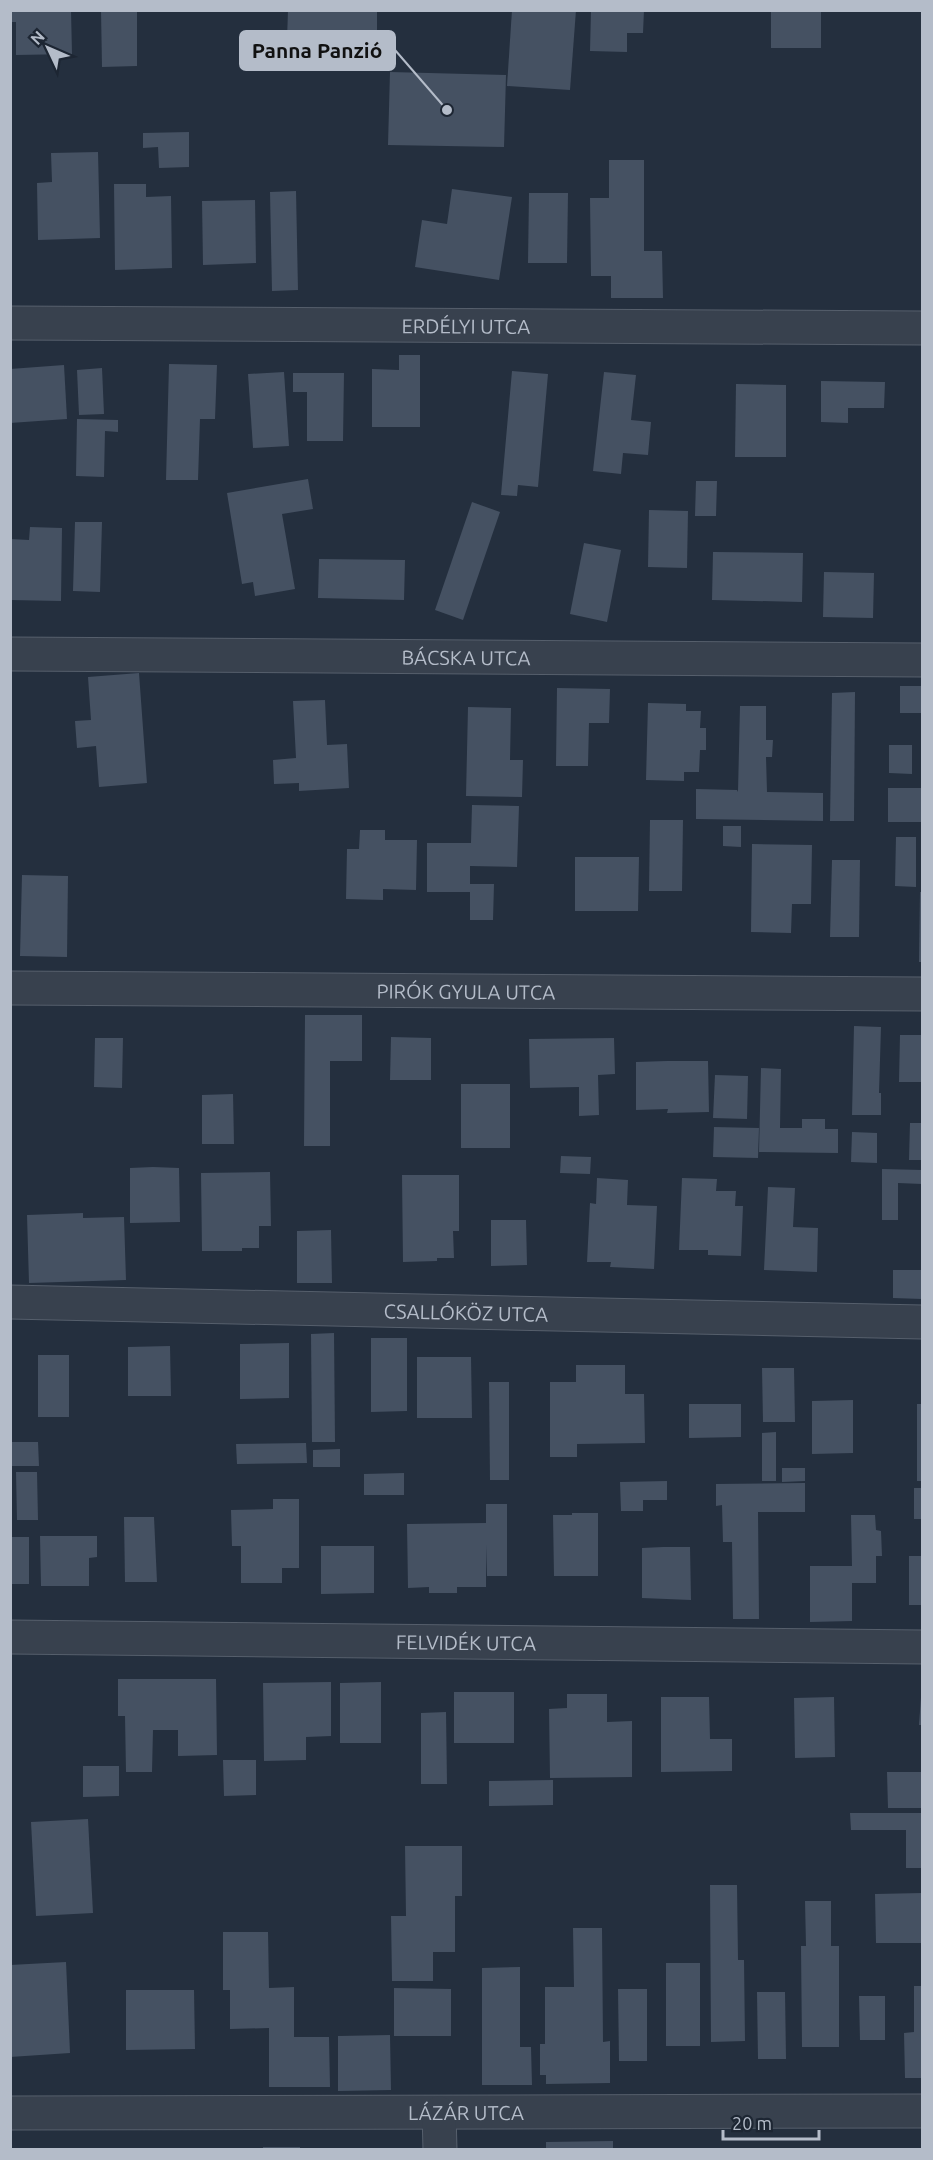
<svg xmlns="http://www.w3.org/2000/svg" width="933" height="2160" viewBox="0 0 933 2160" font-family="Ubuntu,sans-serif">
	<rect width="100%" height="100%" fill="#242f3e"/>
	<g fill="#455162">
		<polygon points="10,10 71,10 72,54 16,55 16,22 10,22"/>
		<polygon points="101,10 137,10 137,66 102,67"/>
		<polygon points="288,10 377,10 377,40 287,40"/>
		<polygon points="512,10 576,10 570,90 507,86"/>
		<polygon points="591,10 644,10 643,33 627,33 627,52 590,51"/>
		<rect x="771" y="10" width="50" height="38"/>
		<polygon points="390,72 506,75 504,147 388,145"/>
		<polygon points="189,132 189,167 159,168 158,147 143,148 143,133"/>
		<polygon points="98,152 100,238 38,240 37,183 52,182 51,153"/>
		<polygon points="609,160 644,160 644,251 662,251 663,298 611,298 611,276 591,276 590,198 609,198"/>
		<polygon points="114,184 146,184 146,197 171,196 172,268 115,270"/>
		<polygon points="452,189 512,197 499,280 415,267 422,220 447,224"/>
		<polygon points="296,191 298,290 272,291 270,192"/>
		<polygon points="529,193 568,193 567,263 528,263"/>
		<polygon points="255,200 256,263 203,265 202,201"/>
		<polygon points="399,355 420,355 420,427 372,427 372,369 399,370"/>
		<polygon points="169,364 217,365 215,419 200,419 198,480 166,480"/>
		<polygon points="64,365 67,419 10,423 10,369"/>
		<polygon points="102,368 104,414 79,415 77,370"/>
		<polygon points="512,371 548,374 538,487 518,485 517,496 501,495"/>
		<polygon points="284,372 289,446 253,448 248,374"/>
		<polygon points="604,372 636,375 631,420 651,422 648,455 623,453 621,474 593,471"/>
		<polygon points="293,373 344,373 343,441 307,441 307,392 293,392"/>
		<polygon points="821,381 885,382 884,408 848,408 848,423 821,422"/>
		<polygon points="736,384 786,385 786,457 735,457"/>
		<polygon points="77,419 118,420 118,432 105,431 104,477 76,476"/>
		<polygon points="308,479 313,509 282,514 295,589 255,596 253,582 242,584 227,493"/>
		<polygon points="696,481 717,481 716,516 695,516"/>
		<polygon points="472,502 500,512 463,620 435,610"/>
		<polygon points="649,510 688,511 687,568 648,567"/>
		<polygon points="75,522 102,522 100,592 73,591"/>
		<polygon points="30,527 62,528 61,601 10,600 10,539 29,540"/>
		<polygon points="584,543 621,550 607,622 570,614"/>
		<polygon points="713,552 803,553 802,602 712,600"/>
		<polygon points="319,559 405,560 404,600 318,598"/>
		<polygon points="824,572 874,573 873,618 823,617"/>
		<polygon points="139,673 147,783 99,787 96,746 77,748 75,721 91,720 88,677"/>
		<rect x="900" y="686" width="22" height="27"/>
		<polygon points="557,688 610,689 609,723 589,723 588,766 556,766"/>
		<polygon points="855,692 854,821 830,821 832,693"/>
		<polygon points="325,700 327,745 347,744 349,788 299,791 299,783 274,784 273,760 296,758 293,701"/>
		<polygon points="648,703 686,704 686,711 701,711 700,728 706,728 706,750 700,750 699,772 684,772 684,781 646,780"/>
		<polygon points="740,706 766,706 766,740 773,740 772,757 766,757 767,792 823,793 823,821 696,819 696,789 737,790 738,792"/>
		<polygon points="468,707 511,708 510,760 523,760 522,797 466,796"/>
		<polygon points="889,745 912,745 912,774 889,773"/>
		<rect x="888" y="788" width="34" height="34"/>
		<polygon points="472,805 519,806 517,867 470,866 470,884 494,884 493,920 470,920 470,892 427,892 427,843 471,843"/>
		<polygon points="650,820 683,820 682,891 649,891"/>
		<polygon points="723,826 741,826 741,847 723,846"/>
		<polygon points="360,830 385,830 385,840 417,840 416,890 383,889 383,900 346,899 347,849 359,849"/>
		<polygon points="896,837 916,837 916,887 895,886"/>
		<polygon points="752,844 812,845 811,904 792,904 791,933 751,932"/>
		<polygon points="575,857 639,857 638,911 575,911"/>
		<polygon points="832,860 860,860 859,937 830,937"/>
		<polygon points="22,875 68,876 67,957 20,956"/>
		<polygon points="920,892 922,892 922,962 919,962"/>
		<polygon points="305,1015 362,1015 362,1061 330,1061 330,1146 304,1146"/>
		<polygon points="854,1026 881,1027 879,1093 881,1093 881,1115 852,1115"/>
		<polygon points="900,1035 922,1035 922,1082 899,1082"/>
		<polygon points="391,1037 431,1038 431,1080 390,1080"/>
		<polygon points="95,1038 123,1038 122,1088 94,1087"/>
		<polygon points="614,1038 615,1074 598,1075 599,1115 579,1116 579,1087 530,1088 529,1039"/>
		<polygon points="667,1061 708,1061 709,1112 667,1113 668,1109 636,1110 636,1062"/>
		<polygon points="761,1068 781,1069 780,1128 802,1128 802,1119 825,1119 825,1129 838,1129 838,1153 759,1152"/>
		<polygon points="715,1075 748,1076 747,1119 713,1118"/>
		<rect x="461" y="1084" width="49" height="64"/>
		<polygon points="233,1094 234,1144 202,1144 202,1095"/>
		<polygon points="910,1123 922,1123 922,1160 909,1160"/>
		<polygon points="714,1127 759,1128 758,1158 713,1157"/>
		<polygon points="852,1132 877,1133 877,1163 851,1162"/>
		<polygon points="561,1156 591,1157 590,1174 560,1173"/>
		<polygon points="153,1167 179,1168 180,1222 130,1223 130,1168"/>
		<polygon points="882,1169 922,1170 922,1184 898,1183 898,1220 882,1220"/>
		<polygon points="270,1172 271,1226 259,1226 259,1248 242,1248 242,1251 202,1251 201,1173"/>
		<polygon points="402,1175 459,1175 459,1231 453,1231 454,1258 437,1258 437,1261 403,1262"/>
		<polygon points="597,1178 628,1180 627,1205 657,1206 654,1269 610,1267 611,1262 587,1262 590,1203 596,1204"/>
		<polygon points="682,1178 717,1179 716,1191 736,1191 735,1206 743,1206 741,1256 708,1255 708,1250 679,1250"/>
		<polygon points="768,1187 795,1188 793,1227 818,1228 817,1272 764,1270"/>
		<polygon points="83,1213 83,1218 124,1217 126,1280 29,1283 27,1215"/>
		<polygon points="491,1220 526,1220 527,1265 491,1266"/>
		<polygon points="331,1230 332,1283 297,1283 297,1231"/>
		<polygon points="893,1270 922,1270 922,1299 893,1298"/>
		<polygon points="334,1333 335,1442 312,1442 311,1334"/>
		<polygon points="371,1338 407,1338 407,1411 371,1412"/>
		<polygon points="289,1343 289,1398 240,1399 240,1344"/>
		<polygon points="170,1346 171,1396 128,1396 128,1347"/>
		<rect x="38" y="1355" width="31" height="62"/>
		<polygon points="417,1357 471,1357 472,1418 417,1418"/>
		<polygon points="576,1365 625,1365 625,1394 644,1394 645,1443 577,1444 577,1457 550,1457 550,1382 576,1382"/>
		<polygon points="762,1368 794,1368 795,1422 763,1422"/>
		<polygon points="489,1382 509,1382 509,1480 490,1480"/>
		<polygon points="853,1400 853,1453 812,1454 812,1401"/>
		<polygon points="689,1404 741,1404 741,1437 689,1438"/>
		<rect x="917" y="1404" width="5" height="77"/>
		<polygon points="776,1432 776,1481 762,1481 762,1433"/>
		<polygon points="10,1442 38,1442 39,1466 10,1466"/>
		<polygon points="306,1443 307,1463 237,1464 236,1444"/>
		<polygon points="340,1449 340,1467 313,1467 313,1450"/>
		<polygon points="782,1468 805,1468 805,1481 782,1482"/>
		<polygon points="16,1472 37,1472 38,1520 17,1520"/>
		<polygon points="404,1473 404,1495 364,1495 364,1474"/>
		<polygon points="667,1481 667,1500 643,1500 643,1511 621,1511 620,1482"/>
		<polygon points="805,1483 805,1512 758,1512 759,1619 733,1619 732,1542 723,1542 722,1505 716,1506 716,1484"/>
		<rect x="914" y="1488" width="8" height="31"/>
		<polygon points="273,1499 299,1499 299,1568 282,1568 282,1583 241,1583 241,1546 232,1546 231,1510 273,1509"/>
		<polygon points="486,1504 507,1504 507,1576 487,1576 486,1545 486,1587 457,1587 457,1593 429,1593 429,1587 408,1588 407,1524 486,1523"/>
		<polygon points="572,1513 598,1513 598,1576 554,1576 553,1515 572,1515"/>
		<polygon points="851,1515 875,1515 876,1530 881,1531 882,1556 876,1556 876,1583 852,1583 852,1621 810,1622 810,1566 852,1566"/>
		<polygon points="124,1517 154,1517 157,1582 125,1582"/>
		<polygon points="40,1536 97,1536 97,1557 89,1558 89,1586 41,1586"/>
		<rect x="10" y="1537" width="19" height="47"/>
		<polygon points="321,1546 374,1546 374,1593 321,1594"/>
		<polygon points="663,1547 690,1547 691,1600 642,1598 642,1548"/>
		<rect x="909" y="1556" width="13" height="49"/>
		<polygon points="118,1679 216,1679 217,1755 178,1756 178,1730 153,1730 152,1772 126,1772 125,1716 118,1716"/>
		<polygon points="331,1682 331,1736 306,1737 306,1760 264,1761 263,1683"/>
		<polygon points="381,1682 381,1743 340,1743 340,1683"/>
		<rect x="454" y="1692" width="60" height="51"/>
		<polygon points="567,1694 607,1694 607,1722 632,1721 632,1777 550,1778 549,1709 567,1708"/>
		<polygon points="661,1697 709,1697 710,1739 732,1739 732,1771 661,1772"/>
		<polygon points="834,1697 835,1757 795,1758 794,1698"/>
		<polygon points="921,1697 922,1697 922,1725 919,1725"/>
		<polygon points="446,1712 447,1784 421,1784 421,1713"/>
		<polygon points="223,1760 256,1760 256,1795 224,1796"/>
		<polygon points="83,1766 119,1766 119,1796 83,1797"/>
		<polygon points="887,1772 922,1772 922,1808 888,1808"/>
		<polygon points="553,1780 553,1805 489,1806 489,1781"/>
		<polygon points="850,1813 922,1813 922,1868 906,1868 906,1830 851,1830"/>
		<polygon points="88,1819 93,1913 36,1916 31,1822"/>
		<polygon points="405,1846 462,1846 462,1896 455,1896 455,1952 433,1952 433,1981 392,1981 391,1916 406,1916"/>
		<polygon points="710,1885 737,1885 738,1960 744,1960 745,2041 711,2042"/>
		<polygon points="922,1893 922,1943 876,1943 875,1894"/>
		<polygon points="805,1901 831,1901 831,1946 839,1946 839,2047 802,2047 801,1946 806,1946"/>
		<polygon points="573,1928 602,1928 603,2042 610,2041 610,2083 546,2084 546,2075 540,2075 540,2044 545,2044 545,1987 574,1987"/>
		<polygon points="223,1932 268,1932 269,1988 294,1987 294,2037 329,2037 330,2087 269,2087 269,2028 230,2029 230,1990 223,1990"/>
		<polygon points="66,1962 70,2053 10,2057 10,1965"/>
		<rect x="666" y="1963" width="34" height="83"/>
		<polygon points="520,1967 520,2047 531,2047 532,2085 482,2085 482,1968"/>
		<polygon points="914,1986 922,1986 922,2078 905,2078 904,2033 914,2032"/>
		<polygon points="394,1988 451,1989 451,2036 394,2036"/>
		<polygon points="618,1989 647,1989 647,2061 619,2061"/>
		<polygon points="126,1990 194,1990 195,2049 126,2050"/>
		<polygon points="757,1992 785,1992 786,2059 758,2059"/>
		<polygon points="859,1996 885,1996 885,2040 860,2040"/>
		<polygon points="390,2035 391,2090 338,2091 338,2036"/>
		<polygon points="613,2141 613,2150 546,2150 546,2142"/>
		<rect x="263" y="2147" width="37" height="3"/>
	</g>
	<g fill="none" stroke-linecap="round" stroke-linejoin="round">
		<defs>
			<g id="minor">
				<path id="s1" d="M 10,323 L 922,328"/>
				<path id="s2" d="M 10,654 L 922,660"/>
				<path id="s3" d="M 10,988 L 922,994"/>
				<path id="s4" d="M 10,1302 L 922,1322"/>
				<path id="s5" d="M 10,1637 L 922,1647"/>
				<path id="s6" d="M 10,2113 L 922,2111"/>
				<polyline points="439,2113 440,2150"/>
			</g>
		</defs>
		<use href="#minor" stroke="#565f6c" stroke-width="35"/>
		<use href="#minor" stroke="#38414e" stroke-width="33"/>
	</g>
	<g text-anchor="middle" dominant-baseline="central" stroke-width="4.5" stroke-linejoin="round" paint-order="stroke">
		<g font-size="20" fill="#b4bcc9" stroke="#1d2633">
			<text stroke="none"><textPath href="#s1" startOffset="456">ERDÉLYI UTCA</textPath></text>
			<text stroke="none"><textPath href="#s2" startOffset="456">BÁCSKA UTCA</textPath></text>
			<text stroke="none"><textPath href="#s3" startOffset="456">PIRÓK GYULA UTCA</textPath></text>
			<text stroke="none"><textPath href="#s4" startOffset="456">CSALLÓKÖZ UTCA</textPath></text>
			<text stroke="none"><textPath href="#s5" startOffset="456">FELVIDÉK UTCA</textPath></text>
			<text stroke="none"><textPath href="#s6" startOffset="456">LÁZÁR UTCA</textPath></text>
		</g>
	</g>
	<path fill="none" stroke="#b4bcc9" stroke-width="2" d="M447 110L395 50"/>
	<circle fill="#b4bcc9" stroke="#1d2633" stroke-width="2" cx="447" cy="110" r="6"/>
	<rect fill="#b4bcc9" stroke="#b4bcc9" stroke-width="2" x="240" y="31" width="155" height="39" rx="6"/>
	<g font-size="21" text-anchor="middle" font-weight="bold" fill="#111">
		<text x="317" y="58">Panna Panzió</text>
	</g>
	<rect width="933" height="2160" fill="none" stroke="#b4bcc9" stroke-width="24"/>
	<g transform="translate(48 48) rotate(314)" stroke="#1d2633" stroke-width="4.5" paint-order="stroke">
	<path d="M0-4.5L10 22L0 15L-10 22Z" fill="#b4bcc9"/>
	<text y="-9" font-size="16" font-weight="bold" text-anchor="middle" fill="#b4bcc9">N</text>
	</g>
	<path d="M723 2130v9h96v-9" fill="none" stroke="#b4bcc9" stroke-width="3"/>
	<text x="732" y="2130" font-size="18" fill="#b4bcc9" stroke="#1d2633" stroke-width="4.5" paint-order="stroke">20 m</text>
</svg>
